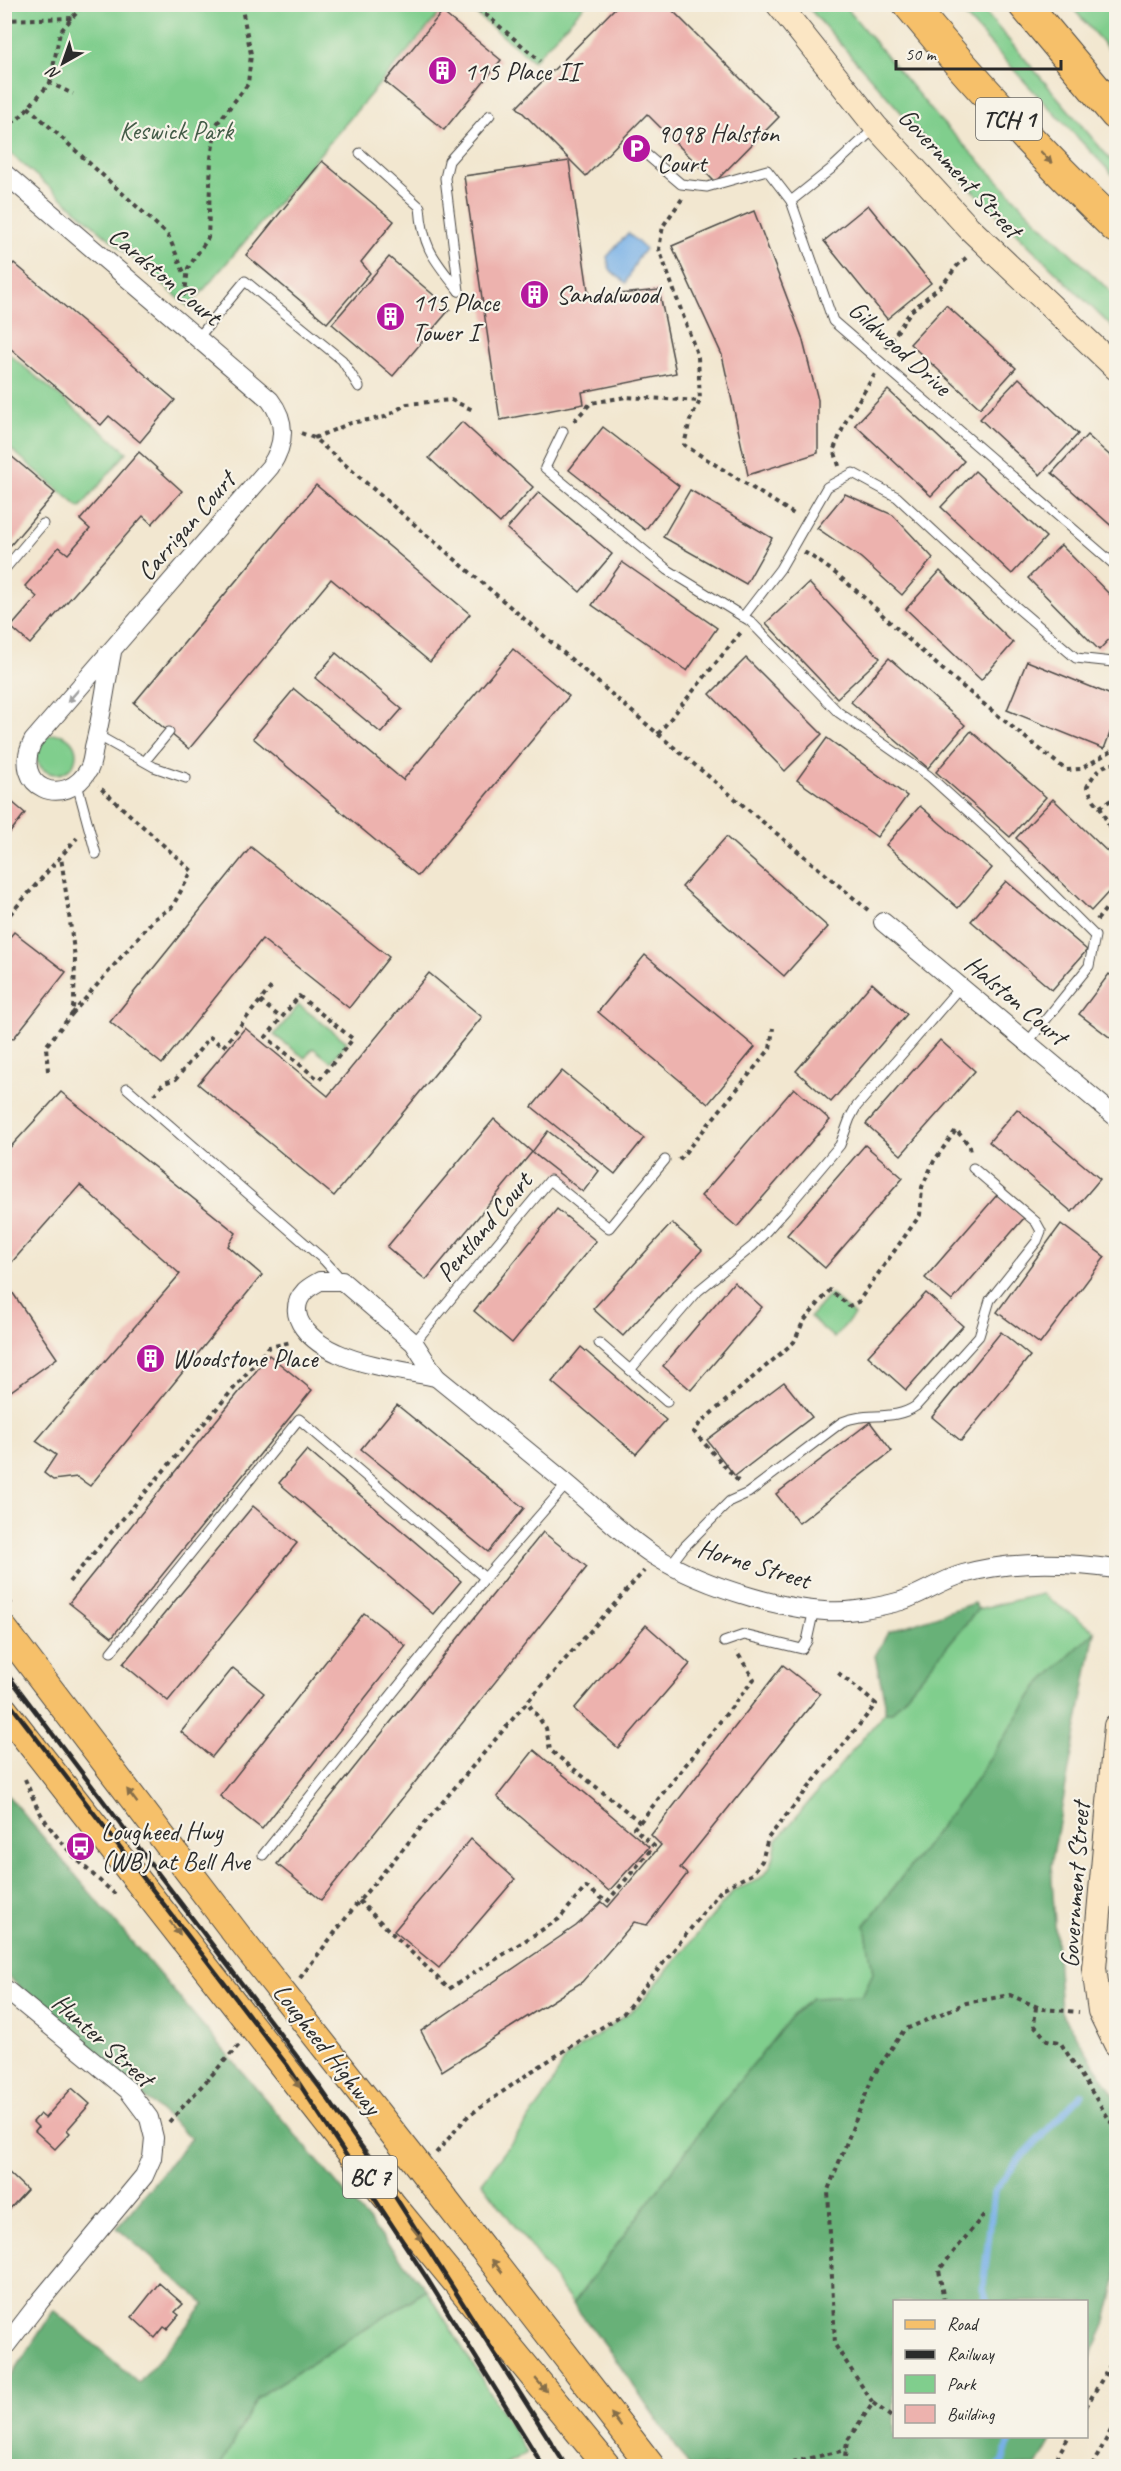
<svg xmlns="http://www.w3.org/2000/svg" width="1121" height="2471" viewBox="0 0 1121 2471" font-family="Caveat,sans-serif">
	<rect width="100%" height="100%" fill="#f7f3e8"/>
	<filter id="ink" filterUnits="userSpaceOnUse"><feTurbulence type="fractalNoise" baseFrequency=".0167" numOctaves="2"/><feDisplacementMap in="SourceGraphic" scale="12" xChannelSelector="R" yChannelSelector="G"/><feConvolveMatrix kernelMatrix="1 2 1 2 8 2 1 2 1" color-interpolation-filters="sRGB"/></filter>
	<filter id="wash" filterUnits="userSpaceOnUse"><feTurbulence type="fractalNoise" baseFrequency=".008" numOctaves="4" result="noise"/><feDisplacementMap in="SourceGraphic" scale="24" xChannelSelector="R" yChannelSelector="G"/><feGaussianBlur stdDeviation="1.35" result="paint"/><feColorMatrix in="noise" values="0 0 0 0 0 0 0 0 0 0 0 0 0 0 0 0 0 1.4 0 .05"/><feComposite in="paint" operator="in"/></filter>
	<g filter="url(#wash)">
		<rect width="100%" height="100%" fill="#f2e7d0"/>
		<g fill="#80ce8d" stroke="#567c5c" stroke-width="1.5">
			<polygon points="4,5 5,4 447,5 189,307 5,149"/>
			<polygon points="465,5 585,5 533,61"/>
			<polygon points="806,5 844,5 938,118 1032,216 1116,297 1116,331 954,172"/>
			<polygon points="955,5 979,5 1116,166 1116,178 1024,81"/>
			<polygon points="1070,5 1116,5 1116,58"/>
			<polygon points="4,350 127,452 80,508 5,444"/>
			<circle cx="56" cy="754" r="20"/>
			<polygon points="299,1005 347,1042 331,1062 313,1048 305,1058 274,1035"/>
			<polygon points="830,1294 854,1315 834,1338 810,1317"/>
			<path d="M 1042,1594 L 1095,1631 L 1038,1686 L 973,1784 L 865,1925 L 873,1973 L 862,1996 L 812,1998 L 792,2016 L 718,2108 L 573,2304 L 482,2182 L 543,2100 L 566,2058 L 637,2007 L 734,1890 C 763,1879 774,1874 776,1841 L 885,1712 L 892,1712 L 978,1609 Z"/>
			<polygon points="427,2290 527,2453 504,2466 220,2466 258,2397"/>
		</g>
		<g fill="#68b178" stroke="#4a6e52" stroke-width="1.5">
			<polygon points="974,1603 978,1609 892,1712 885,1712 885,1702 875,1656 888,1632"/>
			<polygon points="1095,1631 1051,1865 1061,2012 1116,2098 1116,2280 1105,2325 1087,2365 1086,2302 894,2302 894,2436 1053,2437 1037,2466 689,2466 611,2353 573,2304 718,2108 792,2016 812,1998 862,1996 873,1973 865,1925 973,1784 1038,1686"/>
			<polygon points="4,1791 427,2290 258,2397 220,2466 5,2466 5,2386 54,2310 139,2383 205,2304 117,2228 191,2138 5,1974"/>
		</g>
		<polygon fill="#77b0e7" stroke="#516e89" stroke-width="1.5" points="628,233 645,249 638,258 626,283 610,270 607,257"/>
		<g fill="none" stroke-linecap="round" stroke-linejoin="round">
			<g stroke="#77b0e7" stroke-width="7">
				<polyline points="987,2302 983,2288 994,2192 1016,2163 1081,2095"/>
				<polyline points="999,2466 1003,2463 1011,2436"/>
			</g>
		</g>
		<g id="blocks">
			<g fill="#edb2ae">
				<polygon points="619,4 666,4 779,117 715,182 647,114 586,176 517,107"/>
				<polygon points="442,12 501,60 444,130 385,82"/>
				<polygon points="322,161 394,221 361,262 370,273 327,323 246,255"/>
				<polygon points="569,161 589,297 659,290 676,373 582,392 584,404 500,420 464,176"/>
				<polygon points="868,205 931,283 887,319 824,241"/>
				<polygon points="754,211 802,337 818,400 818,453 748,475 722,355 672,246"/>
				<polygon points="389,257 450,309 393,376 332,324"/>
				<polygon points="14,263 175,400 140,442 109,416 101,425 4,343 4,274"/>
				<polygon points="946,305 1016,368 980,408 910,344"/>
				<polygon points="1019,378 1078,434 1040,475 980,419"/>
				<polygon points="888,390 964,461 931,496 855,425"/>
				<polygon points="462,422 533,487 500,523 429,458"/>
				<polygon points="603,427 679,486 645,530 569,470"/>
				<polygon points="1087,435 1116,461 1116,530 1052,473"/>
				<polygon points="4,450 55,493 4,553"/>
				<polygon points="139,452 182,491 152,524 143,516 30,644 11,627 37,597 25,586 59,547 68,554 90,529 80,520"/>
				<polygon points="975,471 1046,537 1012,574 941,507"/>
				<polygon points="316,485 470,614 430,662 331,579 189,749 134,703"/>
				<polygon points="690,490 772,538 746,584 663,537"/>
				<polygon points="539,492 612,554 580,592 507,529"/>
				<polygon points="845,494 893,515 933,558 902,595 861,558 817,528"/>
				<polygon points="1061,545 1116,601 1116,632 1099,650 1028,578"/>
				<polygon points="622,562 717,628 687,671 592,605"/>
				<polygon points="940,571 1013,643 981,680 906,609"/>
				<polygon points="809,583 880,658 837,698 766,623"/>
				<polygon points="513,649 569,696 418,876 253,738 294,689 403,780"/>
				<polygon points="336,653 402,709 381,733 315,678"/>
				<polygon points="746,658 822,734 785,771 710,694"/>
				<polygon points="889,658 965,725 928,768 851,702"/>
				<polygon points="1027,661 1116,697 1116,717 1104,749 1007,710"/>
				<polygon points="971,731 1046,797 1010,837 936,772"/>
				<polygon points="827,738 907,796 877,837 797,780"/>
				<polygon points="5,796 25,813 5,839"/>
				<polygon points="1053,799 1116,860 1116,884 1091,911 1016,838"/>
				<polygon points="920,806 992,868 958,908 886,845"/>
				<polygon points="726,837 828,927 784,976 682,887"/>
				<polygon points="251,847 389,957 349,1008 262,939 162,1064 110,1022"/>
				<polygon points="1006,881 1087,950 1052,990 971,921"/>
				<polygon points="14,932 66,972 13,1039 4,1032 4,944"/>
				<polygon points="645,955 755,1047 708,1104 598,1012"/>
				<polygon points="429,973 482,1017 334,1196 198,1084 245,1028 328,1096"/>
				<polygon points="1109,974 1116,980 1116,1042 1079,1014"/>
				<polygon points="872,983 907,1014 831,1102 796,1071"/>
				<polygon points="940,1040 975,1071 901,1155 866,1124"/>
				<polygon points="562,1071 644,1138 615,1174 532,1107"/>
				<polygon points="794,1088 830,1120 737,1227 701,1196"/>
				<polygon points="61,1092 236,1233 228,1246 262,1275 90,1486 77,1477 53,1480 44,1473 56,1455 36,1441 180,1274 80,1185 4,1271 4,1154"/>
				<polygon points="1017,1109 1100,1179 1072,1212 989,1142"/>
				<polygon points="494,1119 532,1152 426,1280 387,1247"/>
				<polygon points="548,1131 599,1171 583,1192 532,1152"/>
				<polygon points="865,1145 903,1178 825,1268 787,1235"/>
				<polygon points="997,1195 1024,1218 952,1301 925,1278"/>
				<polygon points="557,1209 596,1241 512,1343 474,1311"/>
				<polygon points="672,1223 702,1250 623,1336 593,1309"/>
				<polygon points="1061,1224 1105,1257 1040,1344 997,1312"/>
				<polygon points="4,1280 57,1358 4,1396"/>
				<polygon points="734,1282 762,1307 691,1390 663,1366"/>
				<polygon points="926,1293 963,1326 906,1390 868,1356"/>
				<polygon points="1001,1332 1030,1356 961,1441 932,1417"/>
				<polygon points="581,1347 666,1420 636,1454 552,1382"/>
				<polygon points="269,1355 312,1390 112,1637 69,1603"/>
				<polygon points="784,1382 812,1417 735,1476 707,1440"/>
				<polygon points="397,1405 524,1508 488,1552 361,1449"/>
				<polygon points="870,1422 892,1451 799,1523 776,1494"/>
				<polygon points="307,1450 461,1581 433,1614 279,1483"/>
				<polygon points="253,1506 297,1543 168,1701 123,1664"/>
				<polygon points="543,1532 587,1567 321,1900 277,1864"/>
				<polygon points="364,1613 406,1646 262,1829 220,1796"/>
				<polygon points="646,1625 690,1664 618,1748 574,1709"/>
				<polygon points="783,1665 820,1694 680,1868 687,1874 647,1925 634,1922 582,1982 442,2071 421,2031 576,1926 602,1902 608,1907 661,1845 651,1835"/>
				<polygon points="233,1668 264,1693 212,1757 181,1732"/>
				<polygon points="534,1750 649,1847 609,1891 497,1797"/>
				<polygon points="471,1839 515,1879 439,1968 394,1931"/>
				<polygon points="72,2088 90,2104 67,2130 70,2133 55,2149 35,2131 38,2127 33,2122 40,2114 45,2118"/>
				<polygon points="5,2169 27,2190 5,2214"/>
				<polygon points="159,2283 183,2304 175,2312 179,2315 167,2329 164,2327 155,2338 132,2317"/>
			</g>
		</g>
	</g>
	<g filter="url(#ink)">
		<use href="#blocks" fill-opacity="0" stroke="#494744" stroke-width="1.5"/>
		<g fill="none" stroke-linecap="round" stroke-linejoin="round">
			<defs>
				<g id="lane">
					<polyline points="875,128 831,169 791,201 833,321 1116,566"/>
					<polyline points="641,150 681,184 707,187 767,170 791,201"/>
					<path d="M 360,153 L 420,207 C 423,249 434,259 459,291"/>
					<polyline points="459,291 445,178 449,161 490,115"/>
					<polyline points="198,338 245,281 342,360 359,387"/>
					<polyline points="563,431 545,468 668,570 750,621 838,712 929,776 994,835 1095,936 1089,966 1027,1043"/>
					<polyline points="4,570 43,524"/>
					<polyline points="743,617 780,569 827,487 853,473 897,497 1007,599 1076,658 1113,662 1116,659"/>
					<polyline points="97,735 154,767 186,778"/>
					<polyline points="145,761 169,732"/>
					<polyline points="77,784 96,854"/>
					<polyline points="127,1088 324,1260 342,1280"/>
					<polyline points="414,1343 550,1180 609,1228 665,1160"/>
					<polyline points="599,1343 667,1402"/>
					<polyline points="630,1370 698,1291 753,1246 786,1209 840,1145 850,1118 856,1107 960,987"/>
					<path d="M 671,1564 L 684,1547 L 730,1501 L 748,1493 L 842,1422 C 866,1411 893,1422 916,1406 L 979,1336 L 990,1300 L 1037,1241 L 1041,1231 L 1036,1222 L 973,1168"/>
					<polyline points="485,1578 567,1484"/>
					<polyline points="724,1642 744,1635 802,1649 807,1641 814,1609"/>
					<polyline points="111,1652 299,1419 485,1578 263,1855"/>
				</g>
				<g id="street">
					<path d="M 4,173 L 270,400 C 287,422 285,444 270,467 L 33,741 C 10,787 65,811 89,769 C 92,763 93,754 94,747 C 102,716 106,683 112,652"/>
					<polyline points="883,922 1116,1117"/>
					<path d="M 320,1281 L 342,1281 L 414,1343 L 436,1377 C 405,1371 365,1366 337,1353 C 315,1344 281,1316 305,1291 C 309,1287 315,1284 320,1281 Z"/>
					<path d="M 436,1377 C 479,1412 523,1447 566,1483 C 595,1507 621,1534 653,1555 C 702,1586 799,1618 857,1610 C 871,1608 887,1605 901,1601 C 922,1594 942,1580 963,1574 C 1013,1560 1066,1562 1116,1569"/>
					<polyline points="4,1988 128,2090 149,2118 154,2138 152,2158 144,2176 41,2300 4,2348"/>
				</g>
				<g id="secondary">
					<polyline points="778,4 876,127 969,228 1116,368"/>
					<polyline points="1116,1726 1094,1968 1100,2011 1116,2044"/>
				</g>
				<g id="primary">
					<polyline points="4,1629 243,1943 414,2160 651,2466"/>
					<polyline points="4,1710 373,2181 607,2466"/>
				</g>
				<g id="highway">
					<path d="M 909,4 C 974,83 1043,156 1116,227"/>
					<polyline points="1024,4 1116,114"/>
				</g>
			</defs>
			<use href="#lane" stroke="#494744" stroke-width="11"/>
			<use href="#street" stroke="#494744" stroke-width="20"/>
			<use href="#secondary" stroke="#494744" stroke-width="26"/>
			<use href="#primary" stroke="#494744" stroke-width="29"/>
			<use href="#highway" stroke="#494744" stroke-width="34"/>
			<g stroke="#494744" stroke-width="4" stroke-dasharray="4.5 4.5" stroke-linecap="butt">
				<polyline points="460,4 483,12 540,61"/>
				<polyline points="4,20 73,18"/>
				<polyline points="50,83 60,32 84,4"/>
				<polyline points="28,107 168,235 185,275"/>
				<polyline points="4,128 19,118 50,83 73,94"/>
				<polyline points="682,199 663,226 659,249 698,357 700,401 690,420 684,445 794,514"/>
				<polyline points="183,296 185,293 188,268 208,238 211,158 216,125 248,84 251,54 241,4"/>
				<polyline points="886,348 911,311 943,284 957,266 967,257"/>
				<polyline points="574,421 591,403 626,397 700,401"/>
				<polyline points="301,433 314,438 658,734 868,910"/>
				<polyline points="314,438 351,423 385,417 407,404 451,400 473,410"/>
				<polyline points="839,466 834,449 846,421 875,374"/>
				<path d="M 804,552 C 847,577 880,614 917,647 C 965,690 1016,730 1066,770 L 1081,769 L 1116,748"/>
				<polyline points="658,734 742,631"/>
				<path d="M 1116,764 C 1101,763 1094,774 1087,787 L 1094,800 L 1100,807 L 1116,797"/>
				<polyline points="1100,807 1108,824 1116,833"/>
				<polyline points="1097,920 1116,896"/>
				<polyline points="4,921 77,838"/>
				<polygon points="299,996 353,1039 319,1080 266,1037"/>
				<polyline points="260,1001 281,1018"/>
				<polyline points="72,1014 154,919 172,907 192,871 98,786"/>
				<polyline points="48,1071 46,1046 72,1014 74,1000 75,958 61,857"/>
				<polyline points="154,1095 164,1083 176,1079 210,1037 223,1047 272,986"/>
				<polyline points="679,1160 770,1049 773,1028"/>
				<polyline points="738,1481 694,1432 700,1423 794,1342 803,1322 830,1290 849,1306 858,1302 920,1215 922,1187 934,1161 956,1130 970,1146 971,1153"/>
				<polyline points="69,1582 269,1347 291,1342"/>
				<polyline points="4,1593 12,1605"/>
				<path d="M 25,1779 C 30,1790 34,1803 41,1814 C 60,1845 88,1871 115,1894"/>
				<polyline points="640,1822 754,1679 736,1651"/>
				<polyline points="359,1901 449,1989 559,1919 586,1887 607,1902 654,1846 634,1828 640,1822 550,1750 546,1728 527,1702"/>
				<polyline points="300,1978 359,1901 527,1702 644,1571"/>
				<polyline points="1036,2007 1034,2025 1047,2040 1060,2042 1116,2130"/>
				<polyline points="169,2122 239,2045"/>
				<polyline points="436,2153 467,2117 532,2071 623,2014 722,1889 752,1874 762,1861 768,1838 876,1704 836,1671"/>
				<polyline points="944,2302 939,2270 986,2212"/>
				<polyline points="873,2403 894,2419"/>
				<polyline points="1086,2407 1116,2355"/>
				<polyline points="775,2466 846,2450"/>
				<polyline points="844,2466 847,2441 873,2403 835,2345 828,2190 873,2076 904,2030 966,2003 1010,1995 1042,2009 1079,2012"/>
				<polyline points="1052,2466 1069,2436"/>
				<polyline points="1092,2466 1116,2421"/>
			</g>
			<use href="#lane" stroke="#fff" stroke-width="9"/>
			<use href="#street" stroke="#fff" stroke-width="18"/>
			<use href="#secondary" stroke="#fbe6c4" stroke-width="24"/>
			<use href="#primary" stroke="#f6c06b" stroke-width="27"/>
			<use href="#highway" stroke="#f6c06b" stroke-width="32"/>
			<g stroke="#2b2b2b" stroke-width="4.5">
				<polyline points="4,1670 317,2083 389,2187 566,2466"/>
				<polyline points="4,1696 287,2065 428,2280 543,2466"/>
			</g>
		</g>
		<defs><path id="oneway-solid" d="M-6-.8H1V-3.2L6.5 0L1 3.2V.8H-6Z" transform="scale(1.5)"/></defs>
		<g fill="#866e48">
			<use href="#oneway-solid" transform="translate(1046 157) rotate(46)"/>
			<use href="#oneway-solid" transform="translate(132 1796) rotate(-127)"/>
			<use href="#oneway-solid" transform="translate(175 1928) rotate(52)"/>
			<use href="#oneway-solid" transform="translate(295 2081) rotate(52)"/>
			<use href="#oneway-solid" transform="translate(417 2234) rotate(51)"/>
			<use href="#oneway-solid" transform="translate(497 2266) rotate(-128)"/>
			<use href="#oneway-solid" transform="translate(541 2385) rotate(50)"/>
			<use href="#oneway-solid" transform="translate(616 2420) rotate(-127)"/>
		</g>
		<use fill="#a0a0a0" href="#oneway-solid" transform="translate(73 696) rotate(131)"/>
	</g>
	<defs>
		<symbol id="building-disc" viewBox="-11 -11 22 22"><circle r="9.5" fill="#b5179e" stroke="#f7f3e8"/><path d="M-4-6H4V6H1V3H-1V6H-4ZM-2.5-4.3h1.7v1.8h-1.7ZM.8-4.3h1.7v1.8H.8ZM-2.5-1h1.7V.8h-1.7ZM.8-1h1.7V.8H.8Z" fill="#fff"/></symbol>
		<symbol id="parking-disc" viewBox="-11 -11 22 22"><circle r="9.5" fill="#b5179e" stroke="#f7f3e8"/><path d="M-3.5-5.5H1a3.5 3.5 0 0 1 0 7H-1V5.5H-3.5ZM-1-3.4V-.6H.8a1.4 1.4 0 0 0 0-2.8Z" fill="#fff"/></symbol>
		<symbol id="bus-disc" viewBox="-11 -11 22 22"><circle r="9.5" fill="#b5179e" stroke="#f7f3e8"/><path d="M-5-6H5V4H4V6H2V4H-2V6H-4V4H-5ZM-3.5-4V0h7V-4ZM-3.5 1.2v1.5H-2V1.2ZM2 1.2v1.5H3.5V1.2Z" fill="#fff"/></symbol>
	</defs>
	<g fill-rule="evenodd">
		<use href="#building-disc" x="426" y="54" width="33" height="33"/>
		<use href="#parking-disc" x="620" y="132" width="33" height="33"/>
		<use href="#building-disc" x="518" y="278" width="33" height="33"/>
		<use href="#building-disc" x="374" y="300" width="33" height="33"/>
		<use href="#building-disc" x="134" y="1342" width="33" height="33"/>
		<use href="#bus-disc" x="64" y="1830" width="33" height="33"/>
	</g>
	<g text-anchor="middle" dominant-baseline="central" stroke-width="4.5" stroke-linejoin="round" paint-order="stroke">
		<g fill="#f7f3e8" stroke="#686764" stroke-width="1.5">
			<rect x="976" y="98" width="66" height="42" rx="4.5"/>
			<rect x="343" y="2156" width="54" height="42" rx="4.5"/>
		</g>
		<g font-size="24" font-weight="bold" fill="#2b2b2b">
			<text x="1009" y="119">TCH 1</text>
			<text x="370" y="2177">BC 7</text>
		</g>
		<g font-size="26" fill="#2b2b2b" stroke="#f7f3e8" text-anchor="start">
			<text x="464" y="71">115 Place II</text>
			<text x="657" y="133">9098 Halston<tspan x="657" dy="30">Court</tspan></text>
			<text x="556" y="294">Sandalwood</text>
			<text x="412" y="302">115 Place<tspan x="412" dy="30">Tower I</tspan></text>
			<text x="172" y="1358">Woodstone Place</text>
			<text x="101" y="1831">Lougheed Hwy<tspan x="101" dy="30">(WB) at Bell Ave</tspan></text>
		</g>
		<g font-size="26" fill="#445c48" stroke="#f7f3e8">
			<text x="176" y="130">Keswick Park</text>
		</g>
		<g font-size="26" fill="#2b2b2b" stroke="#f7f3e8">
			<text transform="translate(960 173) rotate(47)">Government Street</text>
			<text transform="translate(165 276) rotate(40)">Cardston Court</text>
			<text transform="translate(900 348) rotate(42)">Gildwood Drive</text>
			<text transform="translate(186 526) rotate(-49)">Carrigan Court</text>
			<text transform="translate(1016 1000) rotate(40)">Halston Court</text>
			<text transform="translate(484 1227) rotate(-50)">Pentland Court</text>
			<text transform="translate(754 1564) rotate(17)">Horne Street</text>
			<text transform="translate(1075 1885) rotate(-86)">Government Street</text>
			<text transform="translate(103 2040) rotate(42)">Hunter Street</text>
			<text transform="translate(327 2049) rotate(52)">Lougheed Highway</text>
		</g>
	</g>
	<rect width="1121" height="2471" fill="none" stroke="#f7f3e8" stroke-width="24"/>
	<rect x="893" y="2300" width="195" height="138" fill="#f7f3e8" stroke="#a5a39c" stroke-width="1.5"/>
	<rect x="905" y="2320" width="30" height="9" fill="#f6c06b" stroke="#a5a39c" stroke-width="1.5"/>
	<text x="947" y="2330" font-size="18" fill="#2b2b2b">Road</text>
	<rect x="905" y="2350" width="30" height="9" fill="#2b2b2b" stroke="#a5a39c" stroke-width="1.5"/>
	<text x="947" y="2360" font-size="18" fill="#2b2b2b">Railway</text>
	<rect x="905" y="2375" width="30" height="18" fill="#80ce8d" stroke="#a5a39c" stroke-width="1.5"/>
	<text x="947" y="2390" font-size="18" fill="#2b2b2b">Park</text>
	<rect x="905" y="2405" width="30" height="18" fill="#edb2ae" stroke="#a5a39c" stroke-width="1.5"/>
	<text x="947" y="2420" font-size="18" fill="#2b2b2b">Building</text>
	<g transform="translate(63 63) rotate(220)" stroke="#f7f3e8" stroke-width="4.5" paint-order="stroke">
	<path d="M0-4.5L10 22L0 15L-10 22Z" fill="#2b2b2b"/>
	<text y="-9" font-size="16" font-weight="bold" text-anchor="middle" fill="#2b2b2b">N</text>
	</g>
	<path d="M896 60v9h165v-9" fill="none" stroke="#2b2b2b" stroke-width="3"/>
	<text x="905" y="60" font-size="18" fill="#2b2b2b" stroke="#f7f3e8" stroke-width="4.5" paint-order="stroke">50 m</text>
</svg>
